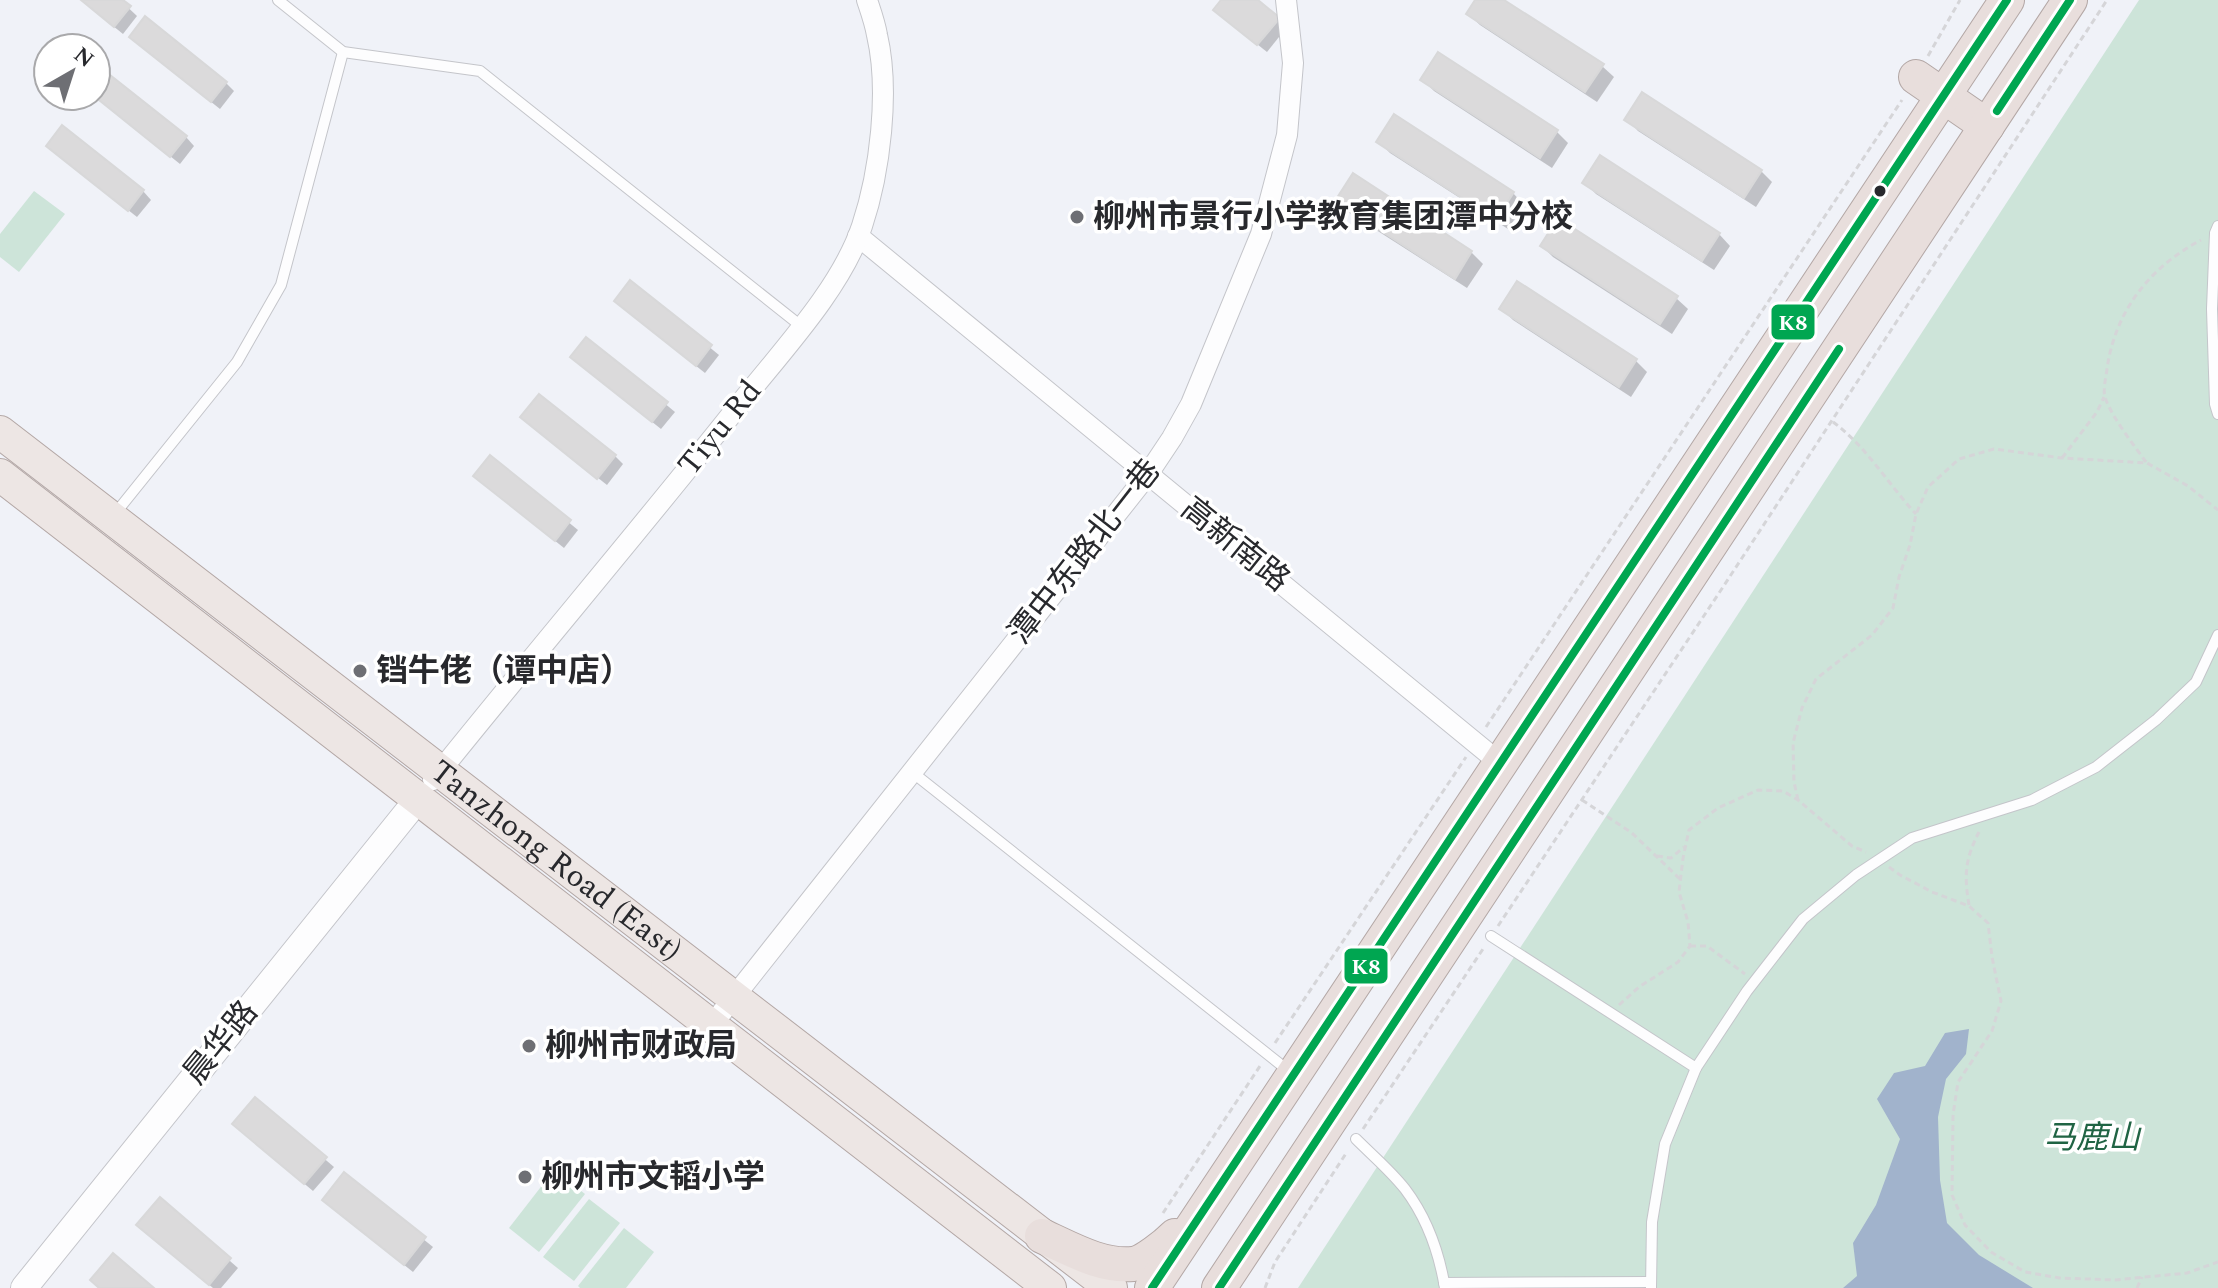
<svg xmlns="http://www.w3.org/2000/svg" width="2218" height="1288" viewBox="0 0 2218 1288" font-family="Spectral,'Noto Sans SC',serif">
	<rect width="100%" height="100%" fill="#f0f2f8"/>
	<g fill="#cde4d9">
		<polygon points="2139,0 2218,0 2218,1288 1298,1288"/>
		<polygon points="34,191 65,214 19,272 0,257 0,234"/>
		<polygon points="554,1170 585,1194 539,1252 509,1228"/>
		<polygon points="589,1199 620,1223 574,1281 543,1257"/>
		<polygon points="624,1228 654,1252 626,1288 580,1288 578,1286"/>
	</g>
	<polygon fill="#a1b3cc" points="1969,1029 1966,1054 1946,1079 1938,1117 1940,1180 1947,1223 1979,1255 2033,1288 1843,1288 1857,1276 1853,1243 1876,1205 1900,1139 1877,1099 1894,1073 1925,1066 1945,1033"/>
	<g fill="#0003">
		<polygon points="81,0 120,0 137,16 123,34"/>
		<polygon points="1224,0 1255,0 1287,27 1267,52 1224,18"/>
		<polygon points="1477,0 1501,0 1602,66 1614,77 1597,102 1480,25 1468,14"/>
		<polygon points="140,45 226,83 234,91 220,109"/>
		<polygon points="1423,80 1557,132 1568,143 1552,168 1434,91"/>
		<polygon points="96,86 186,137 194,146 180,164 100,100 96,96"/>
		<polygon points="1627,119 1761,171 1772,182 1756,207 1638,131"/>
		<polygon points="1379,142 1513,193 1524,205 1508,229 1390,153"/>
		<polygon points="57,154 143,191 151,200 137,217"/>
		<polygon points="1584,182 1719,234 1730,246 1714,270 1596,194"/>
		<polygon points="1337,200 1471,252 1483,264 1467,288 1348,212"/>
		<polygon points="1542,246 1676,298 1688,309 1672,334 1553,257"/>
		<polygon points="631,283 719,355 705,373 624,309"/>
		<polygon points="1502,309 1636,361 1647,372 1631,397 1513,320"/>
		<polygon points="587,339 675,412 661,429 581,365"/>
		<polygon points="531,425 615,456 623,464 607,485"/>
		<polygon points="490,458 578,530 564,548 484,484"/>
		<polygon points="255,1099 334,1167 313,1191 243,1132"/>
		<polygon points="344,1175 433,1247 413,1272 333,1208"/>
		<polygon points="160,1200 238,1268 221,1288 213,1288 147,1233"/>
	</g>
	<g fill="#dbdadb" stroke="#d8d8d9" stroke-width="2">
		<polygon points="81,0 123,0 131,6 114,27"/>
		<polygon points="1221,0 1258,0 1280,18 1257,45 1213,10"/>
		<polygon points="1475,0 1504,0 1604,64 1585,92 1466,14"/>
		<polygon points="145,16 227,82 211,102 129,37"/>
		<polygon points="1438,52 1558,130 1540,158 1420,80"/>
		<polygon points="105,71 187,136 170,157 94,96 96,96 96,82"/>
		<polygon points="1642,92 1762,170 1744,198 1624,120"/>
		<polygon points="1394,114 1514,192 1496,220 1376,142"/>
		<polygon points="62,125 144,190 128,211 46,146"/>
		<polygon points="1600,155 1720,233 1702,261 1582,183"/>
		<polygon points="1353,173 1472,251 1455,279 1335,201"/>
		<polygon points="1558,218 1678,296 1660,324 1540,246"/>
		<polygon points="630,280 712,345 696,366 614,301"/>
		<polygon points="1517,281 1637,359 1619,387 1499,309"/>
		<polygon points="586,337 668,402 652,422 570,357"/>
		<polygon points="539,394 616,455 597,479 520,417"/>
		<polygon points="490,455 571,520 555,541 473,476"/>
		<polygon points="255,1097 327,1157 304,1184 232,1124"/>
		<polygon points="344,1172 426,1237 404,1265 322,1200"/>
		<polygon points="160,1197 231,1258 209,1285 136,1225"/>
		<polygon points="113,1253 154,1288 99,1288 90,1280"/>
	</g>
	<g fill="none" stroke-linecap="round" stroke-linejoin="round">
		<defs>
			<g id="service">
				<polyline points="278,0 343,52 480,71 801,326"/>
				<polyline points="2218,226 2215,233 2212,309 2215,404 2218,414"/>
				<polyline points="114,515 237,362 281,285 343,52"/>
				<polyline points="912,772 1290,1072"/>
				<polyline points="1491,936 1696,1068 1747,991 1803,919 1856,875 1912,838 2032,800 2096,767 2156,720 2196,682 2218,635"/>
				<path d="M 1356,1139 C 1372,1155 1391,1171 1405,1189 C 1427,1218 1439,1252 1445,1288"/>
				<polyline points="1444,1283 1651,1282"/>
				<polyline points="1651,1288 1652,1222 1665,1144 1696,1068"/>
			</g>
			<g id="minor">
				<polyline points="858,236 1500,763"/>
				<path d="M 433,780 C 534,654 639,531 739,405 C 780,353 841,289 862,226 C 880,172 890,91 877,35 C 875,23 871,12 867,0"/>
				<polyline points="711,1026 1148,474 1172,438 1191,404 1261,234 1287,135 1293,63 1286,0"/>
			</g>
			<polyline id="tertiary" points="24,1288 418,799"/>
			<g id="primary">
				<path id="s1" d="M 0,432 L 1111,1288"/>
				<polyline points="0,475 1050,1288"/>
			</g>
			<g id="trunk">
				<polyline points="1916,77 1987,126"/>
				<path d="M 1042,1236 C 1071,1249 1101,1267 1133,1264 C 1144,1263 1167,1244 1175,1236"/>
				<polyline points="1152,1288 2007,0"/>
				<polyline points="1219,1288 2070,0"/>
			</g>
		</defs>
		<use href="#service" stroke="#c4c5ca" stroke-width="12"/>
		<use href="#minor" stroke="#c4c5ca" stroke-width="22"/>
		<use href="#tertiary" stroke="#c4c5ca" stroke-width="28"/>
		<use href="#primary" stroke="#b3a7a5" stroke-width="34"/>
		<use href="#trunk" stroke="#b3a7a5" stroke-width="36"/>
		<g stroke="#d5d5d8" stroke-width="3" stroke-dasharray="6 4" stroke-linecap="butt">
			<polyline points="1928,56 1960,0"/>
			<path d="M 1833,422 C 1866,446 1888,484 1916,514"/>
			<polyline points="2062,458 2097,412 2104,397"/>
			<path d="M 2146,462 C 2133,444 2114,420 2106,400 C 2102,392 2106,378 2107,369 C 2115,311 2150,267 2201,240"/>
			<polyline points="1486,727 1902,100"/>
			<polyline points="1582,800 1632,833 1681,880"/>
			<polyline points="1798,800 1794,782 1793,743 1802,708 1816,679 1872,635 1893,608 1899,577 1910,545 1916,514 1928,487 1959,459 1994,449 2062,458 2147,463 2188,486 2218,510"/>
			<polyline points="1657,856 1671,858 1684,847"/>
			<polyline points="1889,867 1900,875 1932,892 1969,906 1988,923 1992,957 2001,1001 1992,1031 1958,1082 1953,1115 1952,1195 1965,1225 1991,1252 2025,1272 2060,1278 2115,1280 2187,1273 2218,1262"/>
			<path d="M 1969,905 C 1964,875 1965,859 1979,832"/>
			<polyline points="1498,926 1723,587 2107,0"/>
			<polyline points="1690,946 1707,946 1745,974"/>
			<polyline points="1619,1005 1639,987 1678,962 1690,946 1688,922 1679,892 1683,858 1689,830 1718,808 1758,790 1783,791 1798,800 1852,846 1866,852"/>
			<polyline points="1275,1043 1466,757"/>
			<polyline points="1363,1129 1483,949"/>
			<polyline points="1163,1213 1260,1066"/>
			<polyline points="1265,1288 1275,1262 1347,1152"/>
			<polyline points="2137,1288 2142,1277"/>
		</g>
		<use href="#service" stroke="#fdfdfe" stroke-width="10"/>
		<use href="#minor" stroke="#fdfdfe" stroke-width="20"/>
		<use href="#tertiary" stroke="#fdfdfe" stroke-width="26"/>
		<use href="#primary" stroke="#ede6e4" stroke-width="32"/>
		<use href="#trunk" stroke="#e8dedc" stroke-width="34"/>
		<defs>
			<g id="bus-1">
				<polyline points="1997,111 2070,0"/>
				<polyline points="1152,1288 2007,0"/>
				<polyline points="1219,1288 1839,349"/>
			</g>
		</defs>
		<use href="#bus-1" stroke="#fff" stroke-width="14"/>
		<use href="#bus-1" stroke="#00a651" stroke-width="8"/>
	</g>
	<circle fill="#28292d" stroke="#fff" stroke-width="3" cx="1880" cy="191" r="7"/>
	<g fill="#6e6f74" stroke="#fff" stroke-width="3">
		<circle cx="1077" cy="217" r="8"/>
		<circle cx="360" cy="671" r="8"/>
		<circle cx="529" cy="1046" r="8"/>
		<circle cx="525" cy="1177" r="8"/>
	</g>
	<g text-anchor="middle" dominant-baseline="central" stroke-width="7" stroke-linejoin="round" paint-order="stroke">
		<g font-size="32" font-weight="bold" fill="#28292d" stroke="#fff" text-anchor="start">
			<text x="1093" y="217">柳州市景行小学教育集团潭中分校</text>
			<text x="376" y="671">铛牛佬（谭中店）</text>
			<text x="545" y="1046">柳州市财政局</text>
			<text x="541" y="1177">柳州市文韬小学</text>
		</g>
		<g font-size="32" fill="#28292d" stroke="#fff">
			<text transform="translate(720 428) rotate(-51)">Tiyu Rd</text>
			<text transform="translate(1235 545) rotate(39)">高新南路</text>
			<text transform="translate(1085 552) rotate(-52)">潭中东路北一巷</text>
			<text stroke="none"><textPath href="#s1" startOffset="702">Tanzhong Road (East)</textPath></text>
			<text transform="translate(221 1043) rotate(-51)">晨华路</text>
		</g>
		<g font-size="32" font-style="italic" fill="#206444" stroke="#fff">
			<text x="2092" y="1138">马鹿山</text>
		</g>
	</g>
	<g stroke="#fff" stroke-width="3">
		<rect x="1770" y="303" width="46" height="38" rx="8" fill="#00a651"/>
		<rect x="1343" y="947" width="46" height="38" rx="8" fill="#00a651"/>
	</g>
	<g font-size="22" text-anchor="middle" font-weight="bold" fill="#fff">
		<text x="1793" y="330">K8</text>
		<text x="1366" y="974">K8</text>
	</g>
	<g transform="translate(72 72) rotate(39)"><circle r="38" fill="#ffffff" stroke="#a9a9ab" stroke-width="2"/>
	<path d="M0-6L14 30L0 20L-14 30Z" fill="#6e6f74"/>
	<text y="-12" font-size="22" font-weight="bold" text-anchor="middle" fill="#28292d">N</text>
	</g>
</svg>
